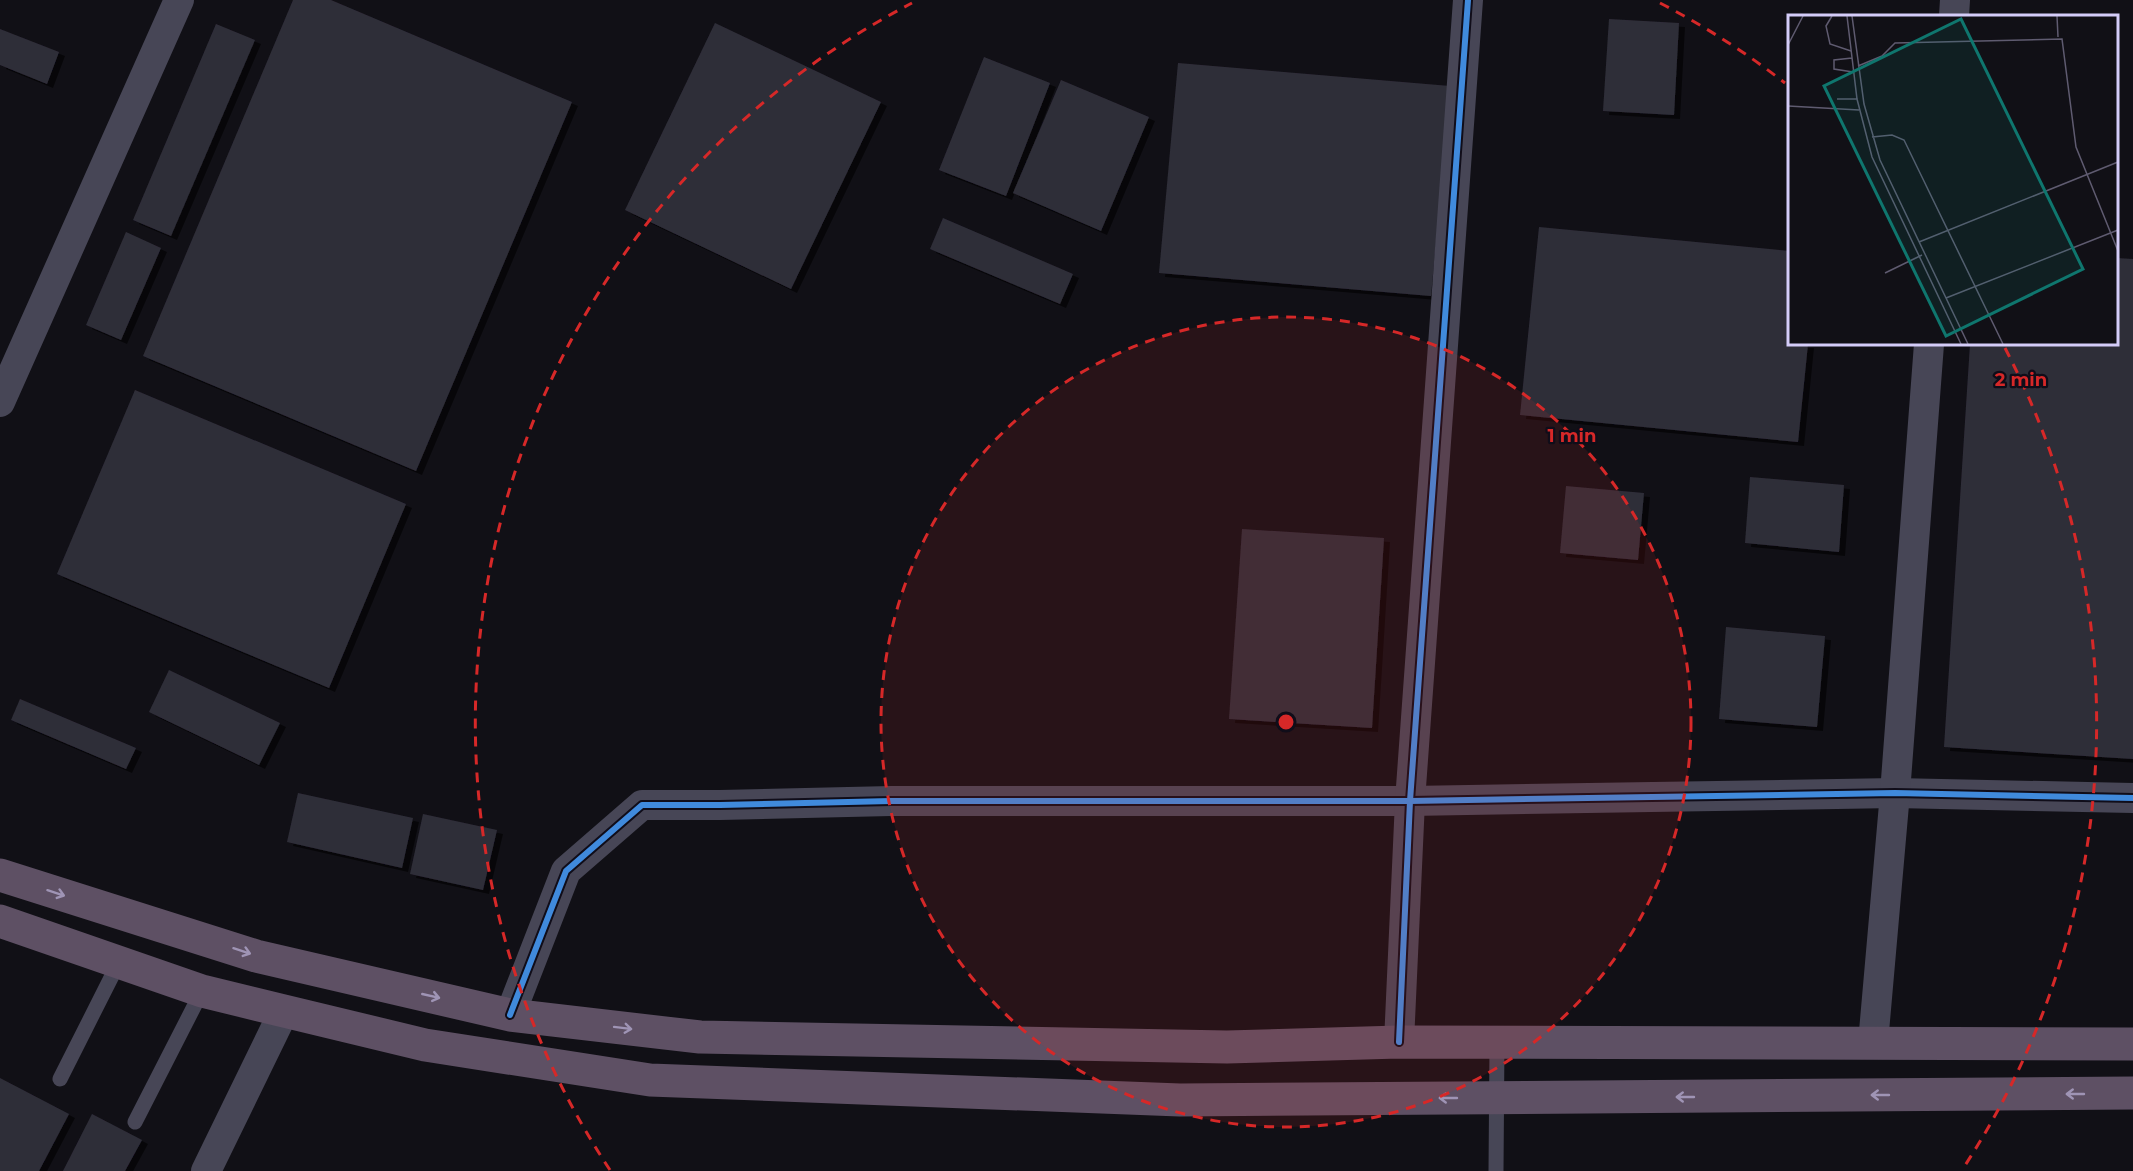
<svg xmlns="http://www.w3.org/2000/svg" width="2133" height="1171" viewBox="0 0 2133 1171" font-family="Montserrat,sans-serif">
	<defs>
		<filter id="shadow"><feDropShadow dx="6" dy="4" stdDeviation="0" flood-color="#0009"/></filter>
	</defs>
	<rect width="100%" height="100%" fill="#111016"/>
	<g fill="#2f2d39" filter="url(#shadow)">
		<polygon points="293,0 331,0 572,102 416,471 143,356"/>
		<polygon points="1609,19 1679,23 1674,115 1603,111"/>
		<polygon points="715,23 881,102 791,289 625,210"/>
		<polygon points="216,24 255,40 171,236 133,220"/>
		<polygon points="0,29 59,52 47,84 0,65"/>
		<polygon points="984,57 1050,83 1006,196 939,170"/>
		<polygon points="1178,63 1450,86 1431,296 1159,273"/>
		<polygon points="1061,80 1149,117 1101,231 1013,193"/>
		<polygon points="943,218 1073,274 1060,304 930,249"/>
		<polygon points="1539,227 1790,251 1790,344 1808,344 1798,442 1520,415"/>
		<polygon points="126,232 161,248 121,340 86,325"/>
		<polygon points="2116,258 2133,259 2133,759 1944,747 1970,344 2116,344"/>
		<polygon points="135,390 406,504 329,688 57,574"/>
		<polygon points="1750,477 1844,485 1839,552 1745,543"/>
		<polygon points="1566,486 1644,493 1638,560 1560,553"/>
		<polygon points="1242,529 1384,538 1372,728 1229,719"/>
		<polygon points="1726,627 1825,636 1817,727 1719,719"/>
		<polygon points="169,670 280,723 259,765 149,712"/>
		<polygon points="20,699 136,748 126,769 11,720"/>
		<polygon points="298,793 413,818 402,868 287,842"/>
		<polygon points="423,814 497,830 483,890 410,874"/>
		<polygon points="0,1078 69,1114 39,1171 0,1171"/>
		<polygon points="92,1114 142,1140 125,1171 63,1171"/>
	</g>
	<g fill="none" stroke-linecap="round" stroke-linejoin="round">
		<g stroke="#474656" stroke-width="15">
			<polyline points="60,1079 119,962"/>
			<polyline points="135,1122 202,991"/>
			<polyline points="1496,1171 1497,1042"/>
		</g>
		<g stroke="#474656" stroke-width="30">
			<polyline points="1954,16 1955,0"/>
			<polyline points="0,402 179,0"/>
			<polyline points="510,1015 566,871 642,805 720,805 891,801 1410,801 1895,793 2133,798"/>
			<polyline points="1399,1042 1410,801 1468,0"/>
			<polyline points="1873,1043 1895,793 1929,344"/>
			<polyline points="206,1171 284,1011"/>
		</g>
		<g stroke="#5e5064" stroke-width="33">
			<polyline points="0,875 256,956 510,1015 700,1037 1227,1047 1399,1042 2133,1044"/>
			<polyline points="0,921 202,991 284,1011 425,1045 650,1080 1180,1100 2133,1093"/>
		</g>
		<defs>
			<g id="cycleway">
				<polyline points="510,1015 566,871 642,805 720,805 891,801 1410,801 1895,793 2133,798"/>
				<polyline points="1399,1042 1410,801 1468,0"/>
			</g>
		</defs>
		<use href="#cycleway" stroke="#100d19" stroke-width="10"/>
		<use href="#cycleway" stroke="#408adc" stroke-width="6"/>
	</g>
	<defs><path id="oneway-shaft" d="M-6 0H5M1.5-3L5.5 0L1.5 3" fill="none" stroke-width="1.6" stroke-linecap="round" stroke-linejoin="round" transform="scale(1.5)"/></defs>
	<g stroke="#9f94b5">
		<use href="#oneway-shaft" transform="translate(56 893) rotate(18)"/>
		<use href="#oneway-shaft" transform="translate(242 951) rotate(18)"/>
		<use href="#oneway-shaft" transform="translate(431 996) rotate(13)"/>
		<use href="#oneway-shaft" transform="translate(623 1028) rotate(7)"/>
		<use href="#oneway-shaft" transform="translate(2075 1094) rotate(180)"/>
		<use href="#oneway-shaft" transform="translate(1880 1095) rotate(180)"/>
		<use href="#oneway-shaft" transform="translate(1685 1097) rotate(180)"/>
		<use href="#oneway-shaft" transform="translate(1448 1098) rotate(180)"/>
	</g>
	<circle cx="1286" cy="722" r="405" fill="#d62828" fill-opacity=".12"/>
	<g fill="none" stroke="#d62828" stroke-width="3" stroke-dasharray="10 8">
		<circle cx="1286" cy="722" r="405"/>
		<path d="M610 1170A811 811 0 0 1 912 3M1660 3A811 811 0 0 1 1785 83M2005 348A811 811 0 0 1 1962 1170"/>
	</g>
	<g transform="translate(1788 15)">
		<rect width="330" height="330" fill="#111016"/>
		<path fill="none" stroke="#5f5b70" stroke-width="1.5" d="M 44,1 L 38,11 L 42,29 L 63,36M 59,1 L 69,84 L 84,142 L 173,329M 64,1 L 76,89 L 92,145 L 180,329M 269,1 L 270,22M 0,30 L 15,1M 64,43 L 46,45 L 46,54 L 65,57M 70,51 L 94,41 L 107,28 L 274,24 L 288,132 L 330,236M 49,84 L 69,84M 0,91 L 71,95M 84,122 L 104,120 L 116,125 L 215,329M 131,227 L 330,147M 97,258 L 134,240M 158,283 L 330,215"/>
		<path fill="#0f766e" fill-opacity="0.15" stroke="#0f766e" stroke-width="3" d="M 173,4 L 295,254 L 158,321 L 36,71 Z"/>
		<rect width="330" height="330" fill="none" stroke="#d4ccf8" stroke-width="3"/>
	</g>
	<circle cx="1286" cy="722" r="9" fill="#d62828" stroke="#100d19" stroke-width="3"/>
	<g font-size="18" text-anchor="middle" font-weight="bold" fill="#d62828" stroke="#100d19" stroke-width="4.5" stroke-linejoin="round" paint-order="stroke">
		<text x="2021" y="386">2 min</text>
		<text x="1572" y="442">1 min</text>
	</g>
</svg>
